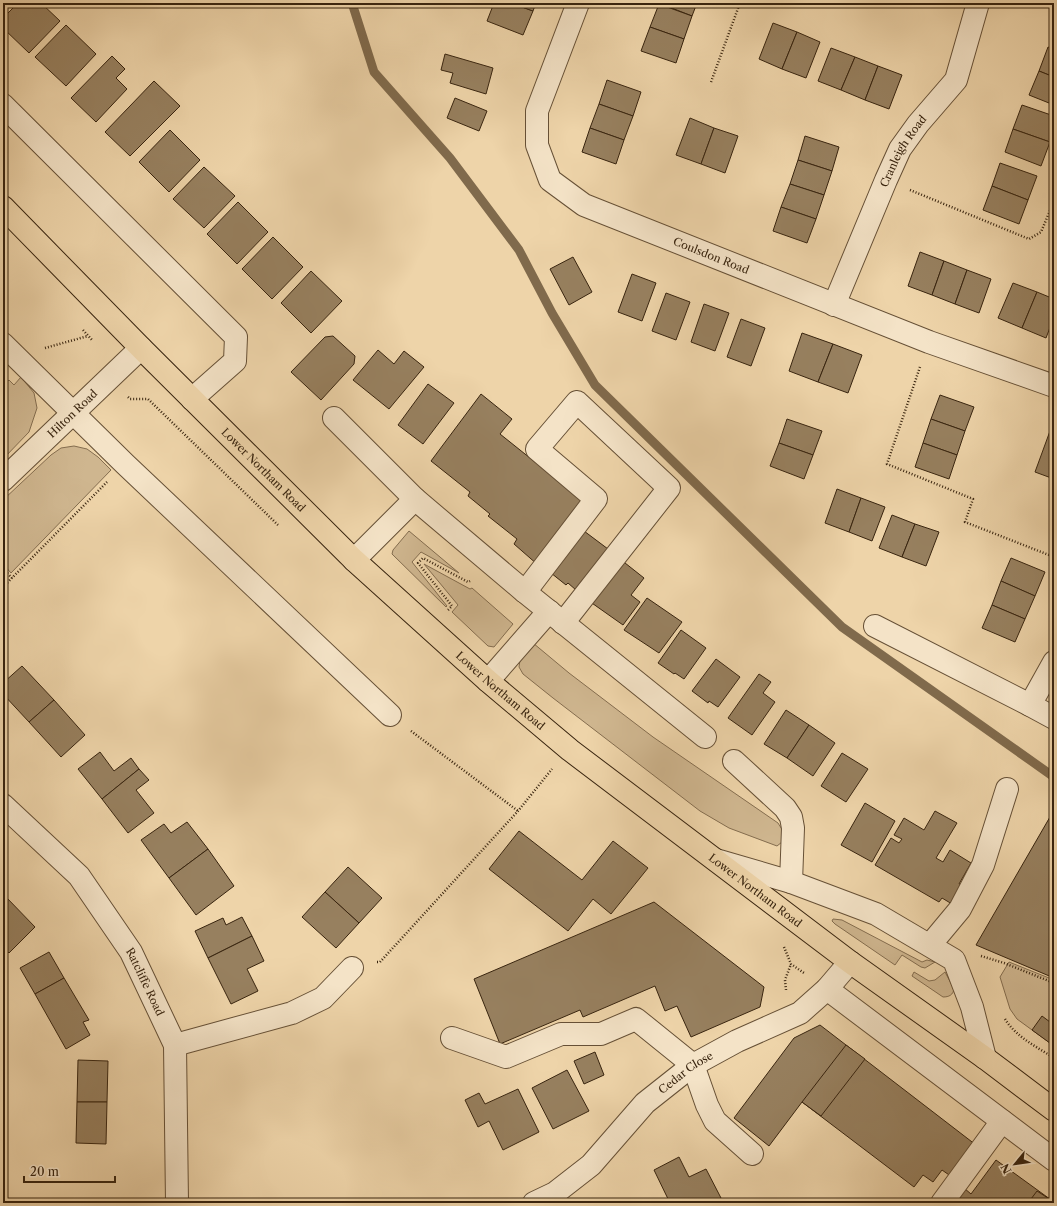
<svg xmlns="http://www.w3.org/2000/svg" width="1057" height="1206" viewBox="0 0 1057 1206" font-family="'Libre Caslon Text',serif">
	<rect width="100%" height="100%" fill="#eed4a9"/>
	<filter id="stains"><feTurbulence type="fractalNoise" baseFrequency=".005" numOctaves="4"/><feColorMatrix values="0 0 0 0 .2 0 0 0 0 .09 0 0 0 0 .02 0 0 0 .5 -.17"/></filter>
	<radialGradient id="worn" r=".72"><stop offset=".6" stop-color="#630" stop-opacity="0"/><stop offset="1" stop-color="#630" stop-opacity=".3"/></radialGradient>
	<g fill="#cfb68f" stroke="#846d4f">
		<polygon points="21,377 34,393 37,408 29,432 3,459 3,386 9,380 14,385"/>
		<polygon points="74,446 87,449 98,457 111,470 11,573 3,564 3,500 51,455 61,448"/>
		<polygon points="409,531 459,573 421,552 412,562 447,606 446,607 392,554 393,550"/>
		<polygon points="424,564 470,589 472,588 513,624 494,647 488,646 452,612 458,605"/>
		<polygon points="533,643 569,673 653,737 778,823 783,831 782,842 777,846 729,828 700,811 553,698 523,674 519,667 520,660"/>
		<polygon points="833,919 842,920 922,962 927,960 935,962 925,968 921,967 902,955 895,965 835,924 832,921"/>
		<polygon points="1009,962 1054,980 1054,1046 1017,1019 1010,1009 1000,977"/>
		<path d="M 914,972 L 929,981 L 935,980 L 945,972 L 954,989 C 953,995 949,997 943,997 L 912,976 Z"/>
	</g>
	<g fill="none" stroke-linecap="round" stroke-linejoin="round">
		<polyline stroke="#806a4c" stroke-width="9" points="352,3 374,72 450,158 519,250 552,313 595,385 842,627 1054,777"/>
	</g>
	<g fill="#97805f" stroke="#38240f">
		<polygon points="18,3 41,3 60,21 29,53 3,28 3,18"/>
		<polygon points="494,3 511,3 533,11 523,35 487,21"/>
		<polygon points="511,3 536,3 533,11"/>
		<polygon points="659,3 697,3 692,16"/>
		<polygon points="659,4 692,16 684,39 650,27"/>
		<polygon points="773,23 797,32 782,69 759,59"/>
		<polygon points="66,25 96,54 66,86 35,57"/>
		<polygon points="650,27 684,39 676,63 641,51"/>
		<polygon points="797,32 820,42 806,78 782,69"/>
		<polygon points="1048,47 1054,49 1054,77 1039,71"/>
		<polygon points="831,48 855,57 841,90 818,81"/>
		<polygon points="445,54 493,68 486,94 450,83 453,73 441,70"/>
		<polygon points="112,56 125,69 116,78 127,89 96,122 71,98"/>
		<polygon points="855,57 878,66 865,100 841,90"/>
		<polygon points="878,66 902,75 889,109 865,100"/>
		<polygon points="1039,71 1054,77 1054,105 1029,95"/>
		<polygon points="607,80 641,92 633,116 599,104"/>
		<polygon points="154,81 180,106 130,156 105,132"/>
		<polygon points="455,98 487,111 479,131 447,118"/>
		<polygon points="599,104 633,116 624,140 590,128"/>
		<polygon points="1022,105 1054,116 1054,130 1050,142 1013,129"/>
		<polygon points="690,118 714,128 701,164 676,155"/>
		<polygon points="590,128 624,140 616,164 582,152"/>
		<polygon points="714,128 738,136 725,173 701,164"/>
		<polygon points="1013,129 1050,142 1041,166 1005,152"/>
		<polygon points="170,130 200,160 169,192 139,162"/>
		<polygon points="805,136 839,147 832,171 798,160"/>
		<polygon points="798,160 832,171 824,195 790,184"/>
		<polygon points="1000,163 1037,176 1028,200 992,186"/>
		<polygon points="204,167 235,196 204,228 173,199"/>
		<polygon points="790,184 824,195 816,219 781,207"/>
		<polygon points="992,186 1028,200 1019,224 983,210"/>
		<polygon points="238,202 268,232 237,264 207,234"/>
		<polygon points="781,207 816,219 807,243 773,231"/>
		<polygon points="273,237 303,267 272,299 242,269"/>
		<polygon points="920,252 944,261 932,295 908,286"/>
		<polygon points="573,257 592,292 569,305 550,269"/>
		<polygon points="944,261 967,270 955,304 932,295"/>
		<polygon points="967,270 991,279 979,313 955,304"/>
		<polygon points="311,271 342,301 311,333 281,303"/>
		<polygon points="632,274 656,283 642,321 618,312"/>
		<polygon points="1013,283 1037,292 1022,328 998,318"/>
		<polygon points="1037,292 1054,299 1054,317 1046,338 1022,328"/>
		<polygon points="666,293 690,302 676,340 652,331"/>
		<polygon points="704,304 729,313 715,351 691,342"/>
		<polygon points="741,319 765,328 751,366 727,357"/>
		<polygon points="802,333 833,344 818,382 789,371"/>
		<polygon points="333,336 355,356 354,364 321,400 291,372 325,337"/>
		<polygon points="833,344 862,355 848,393 818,382"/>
		<polygon points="378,350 394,364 404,351 424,367 389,409 353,380"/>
		<polygon points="428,384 454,403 423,444 398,425"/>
		<polygon points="481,394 512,419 500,434 585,502 538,565 514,544 517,539 488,516 490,514 468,496 470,492 431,461"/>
		<polygon points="940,395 974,407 965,431 931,419"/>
		<polygon points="787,419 822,431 813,455 779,443"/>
		<polygon points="931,419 965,431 957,455 923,443"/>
		<polygon points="1050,431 1054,432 1054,479 1035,472"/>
		<polygon points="779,443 813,455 804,479 770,466"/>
		<polygon points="923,443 957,455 949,479 915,467"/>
		<polygon points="837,489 861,498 849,532 825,523"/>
		<polygon points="861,498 885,507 872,541 849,532"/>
		<polygon points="892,515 915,524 902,557 879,548"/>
		<polygon points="915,524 939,532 926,566 902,557"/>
		<polygon points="584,531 608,549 576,590 568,583 566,585 551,573"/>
		<polygon points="1011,558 1045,572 1035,596 1001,581"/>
		<polygon points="620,559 644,578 631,595 640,602 623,625 589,601"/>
		<polygon points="1001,581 1035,596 1025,619 992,605"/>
		<polygon points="647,598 682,622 659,653 624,630"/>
		<polygon points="992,605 1025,619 1015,642 982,628"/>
		<polygon points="681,630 706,648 684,679 675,673 674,674 658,663"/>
		<polygon points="716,659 740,677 718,707 709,701 708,703 692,691"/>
		<polygon points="22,666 54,700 29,722 3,694 3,683"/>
		<polygon points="759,674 771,682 763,693 775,702 752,735 728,718"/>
		<polygon points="54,700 85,735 61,757 29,722"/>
		<polygon points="786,710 809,725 787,758 764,744"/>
		<polygon points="809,725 835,743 813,776 787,758"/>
		<polygon points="100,752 114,771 131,758 139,769 102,799 78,769"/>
		<polygon points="842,753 868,769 846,802 821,786"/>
		<polygon points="139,769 149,780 136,790 154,813 128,833 102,799"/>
		<polygon points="865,803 895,821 872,862 841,845"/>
		<polygon points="1054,810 1054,978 976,945"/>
		<polygon points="935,811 957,823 936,858 943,862 950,850 971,863 959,884 963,886 952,904 942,898 939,902 875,865 891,838 899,843 902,839 894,835 904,818 924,830"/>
		<polygon points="187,822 208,849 169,878 141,840 164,824 171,833"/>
		<polygon points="519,831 582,880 613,841 648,868 611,914 593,899 568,931 489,869"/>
		<polygon points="208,849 234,886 196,915 169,878"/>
		<polygon points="348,867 382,898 359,923 325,892"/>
		<polygon points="325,892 359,923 336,948 302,917"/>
		<polygon points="6,897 35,927 9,953 3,947 3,900"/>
		<polygon points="654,902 764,987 760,1007 691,1037 677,1006 665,1011 655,986 583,1017 580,1010 500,1044 474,979"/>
		<polygon points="242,917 252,936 208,958 195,931 223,918 226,925"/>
		<polygon points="252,936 264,961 247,969 258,991 231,1004 208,958"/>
		<polygon points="49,952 64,978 35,994 20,968"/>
		<polygon points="64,978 89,1020 83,1022 90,1035 66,1049 35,994"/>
		<polygon points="1042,1016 1054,1025 1054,1046 1032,1030"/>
		<polygon points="820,1025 976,1145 952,1177 942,1170 933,1182 923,1175 914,1187 802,1102 769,1146 734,1118 794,1038"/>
		<polygon points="846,1045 865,1059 821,1116 802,1102"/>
		<polygon points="595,1052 604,1075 584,1084 574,1061"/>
		<polygon points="78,1060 108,1061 107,1102 77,1102"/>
		<polygon points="567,1070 589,1111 553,1129 532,1088"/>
		<polygon points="518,1089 539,1132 503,1150 489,1121 478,1127 465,1100 479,1093 485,1104"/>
		<polygon points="77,1102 107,1102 106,1144 76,1143"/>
		<polygon points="679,1157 689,1177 706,1169 721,1198 711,1203 670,1203 654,1170"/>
		<polygon points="996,1160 1054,1202 1054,1203 953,1203 964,1188 971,1194"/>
		<polygon points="1037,1191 1054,1202 1054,1203 1028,1203"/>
	</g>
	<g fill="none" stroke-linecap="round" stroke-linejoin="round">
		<defs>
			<g id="minor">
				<path id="s1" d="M 578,3 L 537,111 L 537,145 L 550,180 L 584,205 L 929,342 L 1054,386"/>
				<polyline points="3,105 236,337 235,361 192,399"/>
				<path id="s2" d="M 834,305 L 886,180 L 900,149 L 918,124 L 956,80 L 978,3"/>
				<polyline points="3,344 125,464 390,715"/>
				<polyline points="334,418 415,499 525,592 705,737"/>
				<path id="s3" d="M 3,480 L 141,348"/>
				<polyline points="354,560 415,499"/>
				<polyline points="525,592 596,499 537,449 577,402 669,488 563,623"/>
				<polyline points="875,626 1030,705 1054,662"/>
				<polyline points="488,681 549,611"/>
				<polyline points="1030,705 1054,718"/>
				<polyline points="734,761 785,808 791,817 793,828 791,882"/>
				<path id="s4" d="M 3,805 L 79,876 L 131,952 L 175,1045 L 177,1203"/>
				<polyline points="716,860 791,882 876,914 954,960 972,1007 985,1058"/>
				<polyline points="930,945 960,909 983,865 1007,789"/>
				<polyline points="827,989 1054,1160"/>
				<polyline points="452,1038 506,1057 561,1034 601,1034 636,1019 693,1065 707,1105 715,1121 752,1154"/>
				<polyline points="175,1045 292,1013 323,998 352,968"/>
				<path id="s5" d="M 534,1203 L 555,1193 L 591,1165 L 645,1103 L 693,1065 L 737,1041 L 800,1013 L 827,989 L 850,962"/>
				<polyline points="942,1203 1002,1121"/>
			</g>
			<g id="major">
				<path id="s6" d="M 3,207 L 141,348 L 354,560 L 488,681 L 570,750 L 850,962 L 985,1058 L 1054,1110"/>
			</g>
		</defs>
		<use href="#minor" stroke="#665036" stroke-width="24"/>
		<use href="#major" stroke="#38240f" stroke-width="24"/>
		<g stroke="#38240f" stroke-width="2.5" stroke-dasharray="1 2" stroke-linecap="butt">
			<polyline points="711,82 740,3"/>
			<polyline points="910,190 1029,239 1041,232 1054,201"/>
			<polyline points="83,330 92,340"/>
			<polyline points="45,348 88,336"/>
			<polyline points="920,367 887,464 973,499 965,522 1054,557"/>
			<polyline points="128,397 130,399 148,399 278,525"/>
			<polyline points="3,569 12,578"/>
			<polyline points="3,587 107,482"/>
			<polyline points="448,610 452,606 418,563 423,558 468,582 470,581"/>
			<polyline points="411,731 518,811"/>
			<polyline points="784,947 791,964 804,973"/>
			<polyline points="981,956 1004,963 1054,983"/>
			<polyline points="377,962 380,962 518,811 552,769"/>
			<polyline points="786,990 785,980 791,964"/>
			<path d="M 1005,1019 C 1016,1037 1037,1047 1054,1058"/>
		</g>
		<use href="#minor" stroke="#f4e3c7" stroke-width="22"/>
		<use href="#major" stroke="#eed4a9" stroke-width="22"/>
	</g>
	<g text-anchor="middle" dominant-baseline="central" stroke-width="3.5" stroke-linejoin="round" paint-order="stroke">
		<g font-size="11" fill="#38240f" stroke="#f4e3c7">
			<text stroke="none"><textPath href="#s2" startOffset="169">Cranleigh Road</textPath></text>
			<text stroke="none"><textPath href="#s1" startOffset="366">Coulsdon Road</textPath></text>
			<text stroke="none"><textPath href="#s3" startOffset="96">Hilton Road</textPath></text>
			<text stroke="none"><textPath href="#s6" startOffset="370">Lower Northam Road</textPath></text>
			<text stroke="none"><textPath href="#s6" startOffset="694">Lower Northam Road</textPath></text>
			<text stroke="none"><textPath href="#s6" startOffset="1018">Lower Northam Road</textPath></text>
			<text stroke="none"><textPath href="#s4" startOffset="229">Ratcliffe Road</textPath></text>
			<text stroke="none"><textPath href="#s5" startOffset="202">Cedar Close</textPath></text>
		</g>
	</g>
	<rect width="1057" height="1206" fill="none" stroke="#eed4a9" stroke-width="16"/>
	<rect x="4" y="4" width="1049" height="1198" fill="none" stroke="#38240f" stroke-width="2"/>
	<rect x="8" y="8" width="1041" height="1190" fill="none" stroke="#38240f"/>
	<g transform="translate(1015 1164) rotate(241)" stroke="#f4e3c7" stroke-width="3" paint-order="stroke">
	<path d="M0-3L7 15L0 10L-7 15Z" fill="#38240f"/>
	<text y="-6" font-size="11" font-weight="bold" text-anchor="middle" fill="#38240f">N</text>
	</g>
	<path d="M24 1176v6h91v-6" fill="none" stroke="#38240f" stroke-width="2"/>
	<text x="30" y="1176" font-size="12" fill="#38240f" stroke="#f4e3c7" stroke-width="3" paint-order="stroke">20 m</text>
	<rect width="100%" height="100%" filter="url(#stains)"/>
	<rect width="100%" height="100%" fill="url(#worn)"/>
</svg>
